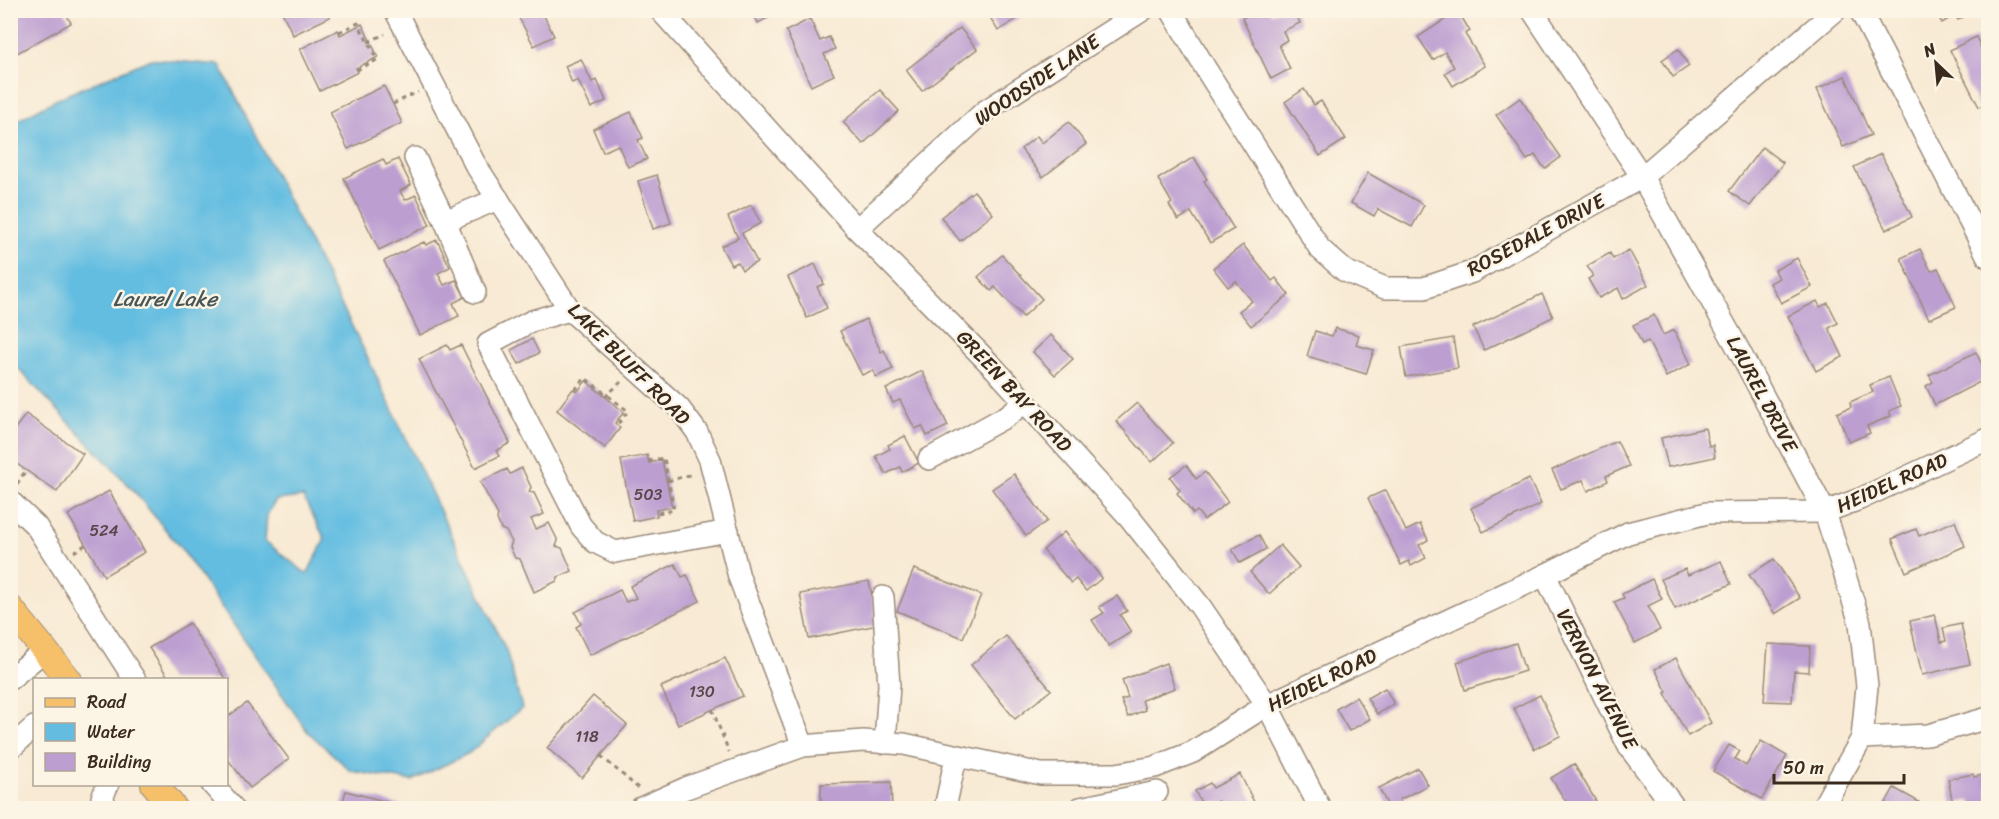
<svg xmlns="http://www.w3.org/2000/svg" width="1999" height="819" viewBox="0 0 1999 819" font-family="Sriracha,sans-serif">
	<rect width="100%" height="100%" fill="#fcf5e5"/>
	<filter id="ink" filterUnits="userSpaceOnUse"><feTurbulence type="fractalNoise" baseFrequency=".0167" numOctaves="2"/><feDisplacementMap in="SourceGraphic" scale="12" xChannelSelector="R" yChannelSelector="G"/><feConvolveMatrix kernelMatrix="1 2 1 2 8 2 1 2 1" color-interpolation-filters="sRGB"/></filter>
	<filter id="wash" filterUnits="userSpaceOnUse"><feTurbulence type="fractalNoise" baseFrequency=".008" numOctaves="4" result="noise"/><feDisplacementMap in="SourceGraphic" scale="24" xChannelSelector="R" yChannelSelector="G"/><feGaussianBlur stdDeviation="1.35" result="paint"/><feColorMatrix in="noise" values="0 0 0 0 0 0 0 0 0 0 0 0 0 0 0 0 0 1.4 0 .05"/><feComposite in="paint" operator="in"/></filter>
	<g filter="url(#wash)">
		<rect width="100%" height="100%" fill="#f8ead4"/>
		<path fill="#64bde1" stroke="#507480" stroke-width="1.5" fill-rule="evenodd" d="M 151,59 L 220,65 L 362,346 L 506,650 L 522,708 L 469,753 L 412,781 L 351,771 L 307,731 L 183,551 L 133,490 L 11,361 L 11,124 L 59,98 ZM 303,497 L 325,539 L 307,574 L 265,541 L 267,515 L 276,500 Z"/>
		<g id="blocks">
			<g fill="#bc9ed1">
				<polygon points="13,10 64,10 71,23 10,57 10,12"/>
				<polygon points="281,10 327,10 330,17 293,35"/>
				<polygon points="533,10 541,10 554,36 534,46 519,18"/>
				<polygon points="752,10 783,10 758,23"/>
				<polygon points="986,10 1031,10 998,31"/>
				<polygon points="1258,10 1270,10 1271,14 1279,10 1294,10 1300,23 1283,31 1287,40 1279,45 1290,69 1271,79 1242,18"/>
				<polygon points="1934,10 1967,10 1969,14 1958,20 1955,15 1942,23"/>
				<polygon points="1458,11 1470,31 1465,34 1485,66 1453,86 1445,73 1454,67 1445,52 1433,60 1418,37"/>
				<polygon points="810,19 820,41 829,37 835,49 824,54 834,75 811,86 786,31"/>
				<polygon points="362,24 378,57 356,68 358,72 320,91 300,49 338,30 340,35"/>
				<polygon points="960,28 977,49 922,91 906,70"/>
				<polygon points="1976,37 1988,62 1988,101 1979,107 1950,50"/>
				<polygon points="1678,49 1689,66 1673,77 1662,60"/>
				<polygon points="581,59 592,82 597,80 606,101 591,108 578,80 572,83 565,66"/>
				<polygon points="1845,76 1871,135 1843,147 1817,89"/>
				<polygon points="384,86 402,123 348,149 330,112"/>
				<polygon points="1304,89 1314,105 1321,101 1346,139 1320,156 1285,102"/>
				<polygon points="880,90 899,111 863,144 843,122"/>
				<polygon points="1520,98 1561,157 1545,169 1535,155 1527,160 1496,115"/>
				<polygon points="631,112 643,138 638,140 647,159 628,167 618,145 603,152 593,129"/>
				<polygon points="1069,122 1086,144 1043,177 1021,149 1037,136 1042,143"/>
				<polygon points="1762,147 1783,163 1750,206 1729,191"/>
				<polygon points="1881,154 1912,217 1886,230 1854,167"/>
				<polygon points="1194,157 1207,179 1204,181 1234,229 1210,243 1191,212 1178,220 1169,205 1172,203 1158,179"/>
				<polygon points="383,159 386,165 398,159 411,185 400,191 405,200 416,195 430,225 379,250 344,178"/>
				<polygon points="1368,173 1424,205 1412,227 1378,209 1374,216 1351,203"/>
				<polygon points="657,175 671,223 653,229 638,181"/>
				<polygon points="974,191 993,214 960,241 941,217"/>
				<polygon points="751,205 761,223 742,233 757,262 742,270 738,262 731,265 721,246 738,238 728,217"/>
				<polygon points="437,240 450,267 438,273 444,285 456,280 465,297 453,303 459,316 420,335 384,261 424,242 426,245"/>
				<polygon points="1243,245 1272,281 1276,278 1289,295 1251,326 1239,311 1252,301 1236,281 1228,287 1213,268"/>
				<polygon points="1920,249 1931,271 1938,268 1956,307 1929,319 1901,258"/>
				<polygon points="1629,250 1648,285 1623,299 1618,288 1599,298 1588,279 1593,276 1587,266 1610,253 1613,259"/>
				<polygon points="1002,255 1042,299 1023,317 995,287 991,291 978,277"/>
				<polygon points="1797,258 1812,287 1781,303 1770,283 1779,278 1775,270"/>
				<polygon points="815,264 824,284 817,287 827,308 807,318 788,277"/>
				<polygon points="1542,294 1553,317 1484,350 1473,327"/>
				<polygon points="1817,301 1820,307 1828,303 1838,323 1829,328 1843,357 1816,371 1788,316"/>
				<polygon points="1654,315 1663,335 1674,330 1691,364 1666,377 1648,341 1642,344 1633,325"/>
				<polygon points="866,319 881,352 884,350 893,369 876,377 873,370 862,375 840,331"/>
				<polygon points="1335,328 1359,335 1356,345 1374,350 1366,374 1307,356 1315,331 1332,336"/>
				<polygon points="1051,335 1073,359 1055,375 1033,352"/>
				<polygon points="1453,338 1458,368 1406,377 1401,347"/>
				<polygon points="532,339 539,353 519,364 511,350"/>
				<polygon points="447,345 450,350 461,345 510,443 496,451 499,456 475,468 419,359"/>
				<polygon points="1976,352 1988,378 1935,405 1926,386 1933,382 1929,375"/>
				<polygon points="922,371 948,426 927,436 922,426 915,429 900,400 893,403 886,389"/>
				<polygon points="1889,377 1901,406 1889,411 1891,416 1867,426 1870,433 1849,442 1837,413 1851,407 1850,402 1873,392 1870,385"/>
				<polygon points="586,381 624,412 615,423 620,428 605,448 557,410 573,389 577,392"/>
				<polygon points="1137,403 1173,443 1152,462 1116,421"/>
				<polygon points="26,414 83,454 57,492 10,459 10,435"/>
				<polygon points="1705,428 1709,446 1713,445 1715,457 1668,467 1661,438"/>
				<polygon points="905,436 919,463 902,472 900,467 886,474 876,456 890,449 888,445"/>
				<polygon points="1617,441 1629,466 1606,476 1608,481 1588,491 1583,480 1561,489 1552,470"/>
				<polygon points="647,455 649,463 662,460 672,507 656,510 657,516 633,521 621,460"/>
				<polygon points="1186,465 1196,479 1205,472 1228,502 1204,520 1197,511 1193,514 1177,493 1180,490 1170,477"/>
				<polygon points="522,468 531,487 529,492 534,493 544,514 531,519 536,529 549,523 558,541 556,546 562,548 572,571 558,577 557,581 534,592 520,559 515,558 510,547 512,542 506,531 501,529 497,519 498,515 480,482 507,469 510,474"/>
				<polygon points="1014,474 1047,521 1026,536 992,489"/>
				<polygon points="1529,479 1541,504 1483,532 1471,508"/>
				<polygon points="1386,490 1406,531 1420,524 1428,540 1419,545 1426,558 1411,566 1409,561 1401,565 1368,498"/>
				<polygon points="109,491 145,552 104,576 68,515"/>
				<polygon points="1955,521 1965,546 1906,572 1892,539 1916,529 1919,536"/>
				<polygon points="1064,532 1102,578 1086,591 1076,579 1071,583 1043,550"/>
				<polygon points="1259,535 1266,549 1240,563 1232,549"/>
				<polygon points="1280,545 1299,567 1269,594 1250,572"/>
				<polygon points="1774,559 1800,598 1775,614 1749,575"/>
				<polygon points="1721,561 1731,584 1675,609 1661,579 1685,569 1688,575"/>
				<polygon points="675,564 682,577 687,575 700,601 590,655 576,627 581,624 575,612 620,590 626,602 636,598 630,586"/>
				<polygon points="914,569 981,595 963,638 897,611"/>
				<polygon points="1652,579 1662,599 1648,606 1660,630 1635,643 1614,602 1624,598 1622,594"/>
				<polygon points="869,581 878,625 809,639 800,594"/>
				<polygon points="1117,596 1127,611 1120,615 1131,632 1109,646 1092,620 1104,613 1099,607"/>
				<polygon points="1935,615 1941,642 1946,641 1943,628 1961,624 1970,664 1922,675 1910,621"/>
				<polygon points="189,623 226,680 170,680 149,648"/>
				<polygon points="1006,636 1051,690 1015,719 971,665"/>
				<polygon points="1516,643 1525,671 1465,690 1457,662"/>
				<polygon points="1768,644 1810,646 1809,672 1794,671 1792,702 1764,701"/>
				<polygon points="725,658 743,696 678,725 661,687"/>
				<polygon points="1676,658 1711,723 1688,736 1665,693 1667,692 1655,669"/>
				<polygon points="1166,663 1175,688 1142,700 1145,710 1128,717 1121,700 1128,698 1122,680"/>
				<polygon points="1385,688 1394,704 1377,714 1367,698"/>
				<polygon points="1540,695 1560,736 1534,749 1514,708"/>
				<polygon points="593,696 627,725 582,778 547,748"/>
				<polygon points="1356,697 1370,719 1349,731 1336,709"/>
				<polygon points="247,703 289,759 250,788 226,757 226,718"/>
				<polygon points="1761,741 1787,756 1762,799 1713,771 1729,745 1740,751 1735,759 1746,766"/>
				<polygon points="1574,764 1600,808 1570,808 1551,778"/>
				<polygon points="1418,768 1428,785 1399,800 1404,808 1384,808 1388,806 1379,788"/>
				<polygon points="1240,774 1257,808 1222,808 1218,801 1204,808 1195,791 1210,783 1213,788"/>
				<polygon points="1973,774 1974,777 1988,774 1988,802 1972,805 1971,800 1953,804 1948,779"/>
				<polygon points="891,782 892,808 821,808 821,784"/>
				<polygon points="1894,788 1919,802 1915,808 1883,808"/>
				<polygon points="346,791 410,808 341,808"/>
			</g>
		</g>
	</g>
	<g filter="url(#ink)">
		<use href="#blocks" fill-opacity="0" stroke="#9a8a79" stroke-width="1.5"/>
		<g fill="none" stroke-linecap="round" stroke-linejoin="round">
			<defs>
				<g id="minor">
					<polyline points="395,10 475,164 570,310 679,408 697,432 710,460 739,577 803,746"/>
					<polyline points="660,10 857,229 996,370 1130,518 1200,606 1267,705 1320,808"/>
					<polyline points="1171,10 1207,71 1320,249 1345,271 1385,288 1424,288 1472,272 1642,177 1836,10"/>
					<polyline points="1532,10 1642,177 1735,343 1825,512 1860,623 1867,686 1862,738 1822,808"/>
					<polyline points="1860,10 1988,257"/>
					<polyline points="415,158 445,221 498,199"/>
					<polyline points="445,221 475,292"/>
					<polyline points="857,229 985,111 1143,10"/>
					<polyline points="570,310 532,321 488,344 581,526 595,542 615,552 728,531"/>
					<polyline points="929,459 1007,416 1025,402"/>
					<polyline points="10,501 36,526 135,680"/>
					<polyline points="1545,575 1629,747 1675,808"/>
					<polyline points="883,597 889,685 885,743"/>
					<polyline points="10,679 45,650"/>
					<polyline points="1862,738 1928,735 1988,718"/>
					<polyline points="10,749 34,727"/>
					<polyline points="212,784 233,808"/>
					<polyline points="107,808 102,798 108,784"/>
					<polyline points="641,808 686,788 803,746 863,741 904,744 1041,774 1116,774 1155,767 1193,752 1267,705 1545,575 1628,533 1707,513 1825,512 1860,499 1988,439"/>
					<polyline points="945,808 956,757"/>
					<polyline points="1080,808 1157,792"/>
				</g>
				<g id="major">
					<polyline points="10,608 69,680"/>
					<polyline points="154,784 174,808"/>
				</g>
			</defs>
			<use href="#minor" stroke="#9a8a79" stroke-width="24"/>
			<use href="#major" stroke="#9a8a79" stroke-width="28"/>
			<g stroke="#9a8a79" stroke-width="3" stroke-dasharray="4.5 4.5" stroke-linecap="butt">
				<polyline points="329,14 337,10"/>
				<polyline points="339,32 358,23 377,60 357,70"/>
				<polyline points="368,42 385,34"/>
				<polyline points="393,104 418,92"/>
				<polyline points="575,390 585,378 628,411 617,425"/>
				<polyline points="605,397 621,382"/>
				<polyline points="648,461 664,458 674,510 657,513"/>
				<polyline points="668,481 693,474"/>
				<polyline points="17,484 26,470"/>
				<polyline points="74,552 85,545"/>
				<polyline points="163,680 168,676"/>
				<polyline points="712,709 729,752"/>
				<polyline points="601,756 638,788"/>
				<polyline points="226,762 229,760"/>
			</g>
			<use href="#minor" stroke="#fff" stroke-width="21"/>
			<use href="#major" stroke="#f6c06b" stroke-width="26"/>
		</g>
	</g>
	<g text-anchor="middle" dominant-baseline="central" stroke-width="5" stroke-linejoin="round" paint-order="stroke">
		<g font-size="16" fill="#5b474b">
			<text x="648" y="494">503</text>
			<text x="104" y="530">524</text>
			<text x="702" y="691">130</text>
			<text x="587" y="736">118</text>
		</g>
		<g font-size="20" fill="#3b2a1e" stroke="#fcf5e5">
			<text transform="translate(1037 80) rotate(-34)">WOODSIDE LANE</text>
			<text transform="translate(1536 235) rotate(-28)">ROSEDALE DRIVE</text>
			<text transform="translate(629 364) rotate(45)">LAKE BLUFF ROAD</text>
			<text transform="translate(1014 391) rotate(47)">GREEN BAY ROAD</text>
			<text transform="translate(1762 394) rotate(62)">LAUREL DRIVE</text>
			<text transform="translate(1892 483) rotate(-24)">HEIDEL ROAD</text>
			<text transform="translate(1597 679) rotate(63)">VERNON AVENUE</text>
			<text transform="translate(1322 680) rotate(-26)">HEIDEL ROAD</text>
		</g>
		<g font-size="21" font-style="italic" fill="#475658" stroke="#fcf5e5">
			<text x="165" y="299">Laurel Lake</text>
		</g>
	</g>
	<rect width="1999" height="819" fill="none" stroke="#fcf5e5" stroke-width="36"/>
	<rect x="33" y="678" width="195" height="108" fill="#fcf5e5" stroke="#afa495" stroke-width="1.5"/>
	<rect x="45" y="698" width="30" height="9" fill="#f6c06b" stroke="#afa495" stroke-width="1.5"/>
	<text x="87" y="708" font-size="18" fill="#3b2a1e">Road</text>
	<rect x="45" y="723" width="30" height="18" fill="#64bde1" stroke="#afa495" stroke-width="1.5"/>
	<text x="87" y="738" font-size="18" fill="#3b2a1e">Water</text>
	<rect x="45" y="753" width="30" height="18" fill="#bc9ed1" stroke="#afa495" stroke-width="1.5"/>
	<text x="87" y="768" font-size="18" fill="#3b2a1e">Building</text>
	<g transform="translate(1936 63) rotate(334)" stroke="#fcf5e5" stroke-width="4.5" paint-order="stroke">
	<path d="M0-4.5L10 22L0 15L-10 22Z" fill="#3b2a1e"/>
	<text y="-9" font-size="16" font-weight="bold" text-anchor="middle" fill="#3b2a1e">N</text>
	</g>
	<path d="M1774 774v9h130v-9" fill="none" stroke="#3b2a1e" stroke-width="3"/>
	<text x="1783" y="774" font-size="18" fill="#3b2a1e" stroke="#fcf5e5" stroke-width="4.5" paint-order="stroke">50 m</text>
</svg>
